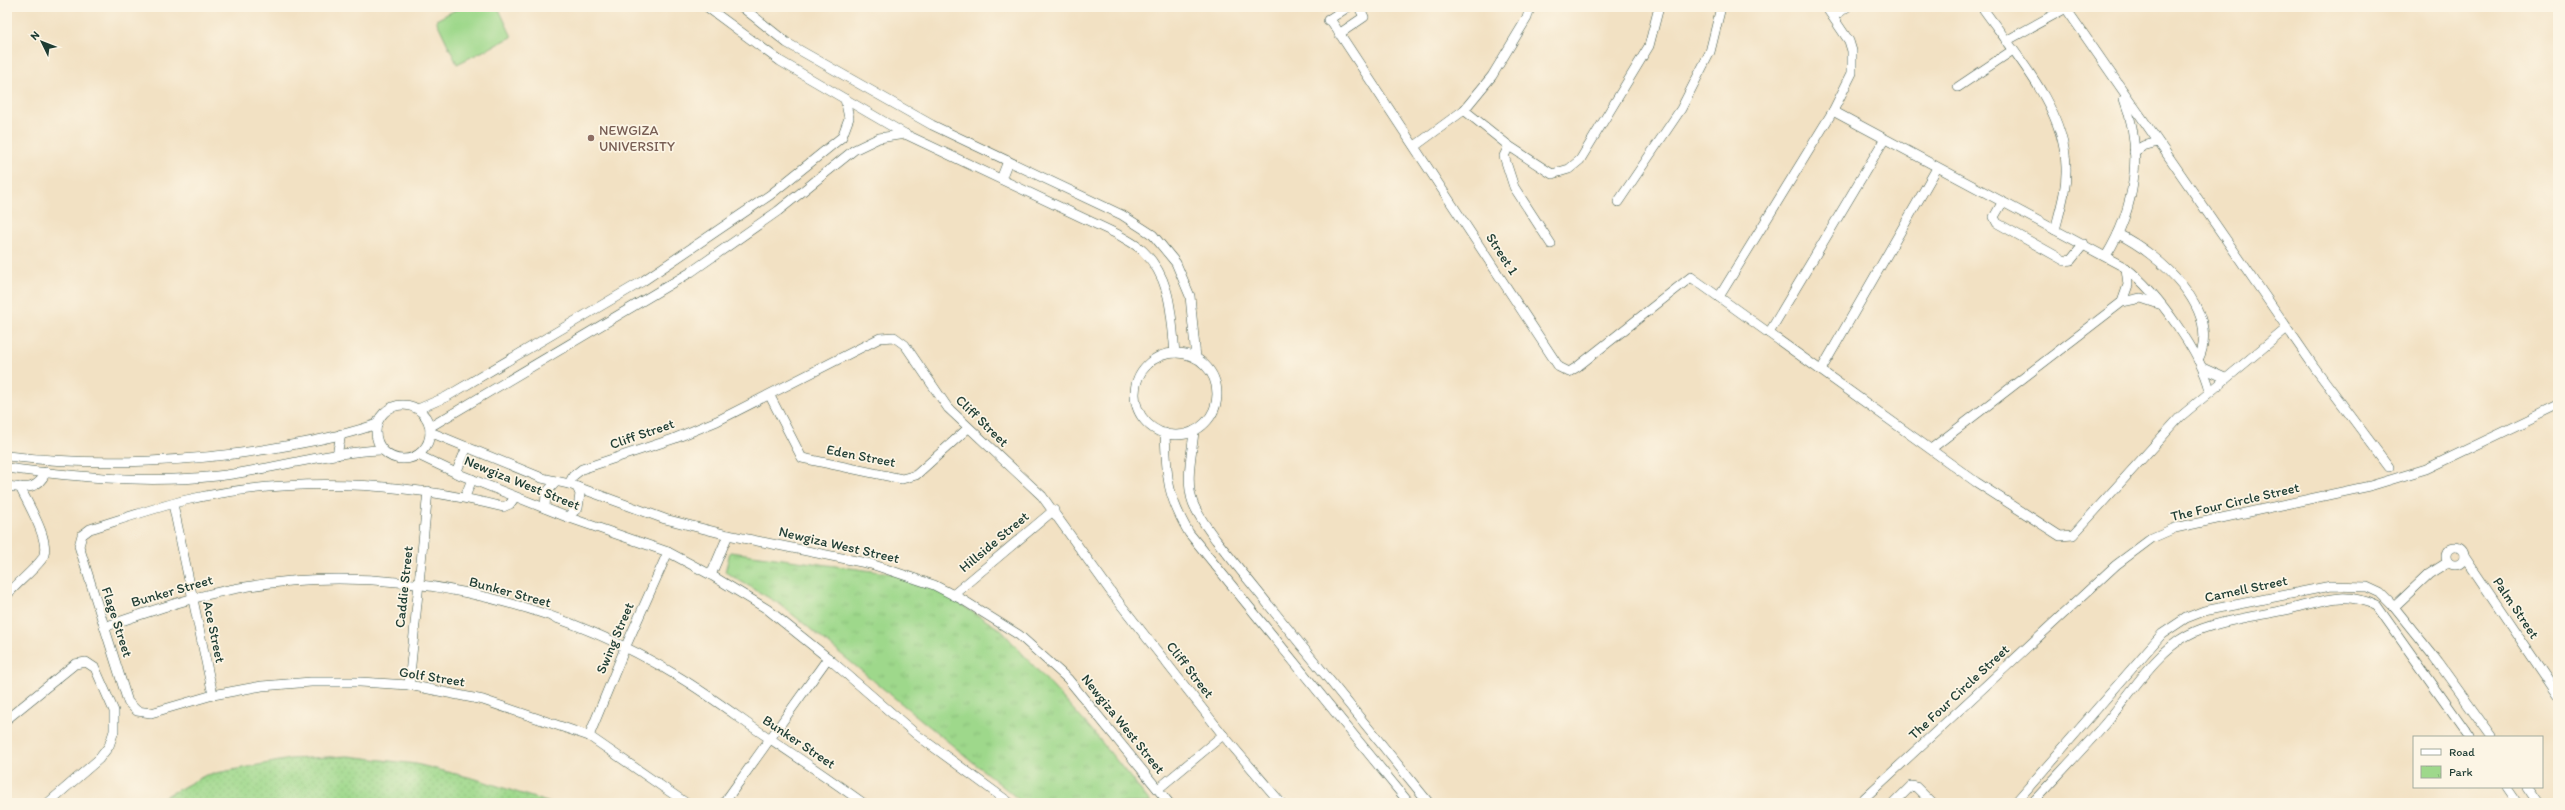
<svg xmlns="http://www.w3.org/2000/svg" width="2565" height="810" viewBox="0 0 2565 810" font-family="Itim,sans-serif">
	<defs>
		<pattern id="grass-dots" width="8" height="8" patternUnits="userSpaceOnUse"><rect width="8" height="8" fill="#9ed88b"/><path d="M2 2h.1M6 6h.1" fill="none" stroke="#88ba79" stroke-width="1.8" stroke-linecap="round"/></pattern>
		<pattern id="park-tufts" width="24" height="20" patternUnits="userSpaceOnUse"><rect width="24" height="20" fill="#9ed88b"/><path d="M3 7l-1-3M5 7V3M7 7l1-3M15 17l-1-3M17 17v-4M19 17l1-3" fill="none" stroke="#88ba79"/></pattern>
	</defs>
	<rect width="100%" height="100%" fill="#fcf5e5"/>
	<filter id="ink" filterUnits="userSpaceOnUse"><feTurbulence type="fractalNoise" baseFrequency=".025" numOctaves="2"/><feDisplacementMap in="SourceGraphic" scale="8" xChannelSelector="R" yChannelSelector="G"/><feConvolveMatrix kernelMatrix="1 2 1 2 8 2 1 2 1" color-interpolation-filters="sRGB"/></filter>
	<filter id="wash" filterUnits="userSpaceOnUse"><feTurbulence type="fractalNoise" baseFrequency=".012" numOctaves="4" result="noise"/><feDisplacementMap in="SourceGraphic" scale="16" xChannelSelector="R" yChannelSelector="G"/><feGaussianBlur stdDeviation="0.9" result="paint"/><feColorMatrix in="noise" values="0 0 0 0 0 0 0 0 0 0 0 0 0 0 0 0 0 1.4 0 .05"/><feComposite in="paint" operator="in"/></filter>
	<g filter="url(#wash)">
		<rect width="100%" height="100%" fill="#f2e1c3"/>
		<polygon fill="url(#grass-dots)" stroke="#5e8a60" points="348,756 416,764 476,779 550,803 153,803 206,775 290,759"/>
		<polygon fill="url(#park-tufts)" stroke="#5e8a60" points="730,552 918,577 1001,630 1091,729 1151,803 1023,803 781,605 725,572"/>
		<polygon fill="#9ed88b" stroke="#5e8a60" points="461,7 498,7 512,37 457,64 436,20"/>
	</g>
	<g filter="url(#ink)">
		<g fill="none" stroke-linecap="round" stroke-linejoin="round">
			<defs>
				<g id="minor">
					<path d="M 707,7 L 780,61 L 905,134 L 1117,234 C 1125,239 1136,244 1143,251 C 1172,279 1171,315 1175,353"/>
					<polyline points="742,7 787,43 932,125 1122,215 1153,235 1176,263 1190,296 1196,358"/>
					<polyline points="1530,7 1527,18 1492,76 1464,110 1509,146 1552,174 1569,169 1580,160 1649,46 1659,7"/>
					<path d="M 1982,7 C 2015,54 2065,108 2066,167 C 2067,189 2060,210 2055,230"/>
					<polyline points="2065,7 2315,368 2389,467"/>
					<polyline points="1833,17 1847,7"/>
					<polyline points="1330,19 1559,367 1569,372 1577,367 1691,277 1976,482 2060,536 2073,535 2180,417 2287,328"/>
					<polyline points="1328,20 1348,7"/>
					<polyline points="1339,34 1364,17 1359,7"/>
					<polyline points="2006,41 2066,8"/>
					<polyline points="1958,87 2013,50"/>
					<path d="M 1833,111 L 2126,268 C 2156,291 2202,354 2210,391"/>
					<polyline points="1415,146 1464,110"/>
					<polyline points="1509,146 1504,156 1514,187 1551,244"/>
					<polyline points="2134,152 2143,146 2158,142"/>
					<polyline points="1001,179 1008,161"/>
					<polyline points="1618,202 1681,109 1710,52 1721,7"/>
					<polyline points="2002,203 1994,217 1997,223 2065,261 2071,260 2084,244"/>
					<path d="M 2118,234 C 2159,254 2223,310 2198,360"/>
					<path d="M 2106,256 C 2135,209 2144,151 2124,99"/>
					<polyline points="1719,297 1833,111 1852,73 1852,51 1849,41 1826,7"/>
					<polyline points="2122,302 2128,285 2126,268"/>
					<polyline points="1769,333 1884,140"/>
					<circle cx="1176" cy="394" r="41"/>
					<polyline points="2203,368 2225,378"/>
					<polyline points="1821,370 1937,168"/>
					<polyline points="770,396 802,458 902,479 916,475 967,429"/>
					<circle cx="403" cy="432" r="27"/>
					<polyline points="418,409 446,397 643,281 770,195 842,137 849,118 845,99"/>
					<polyline points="430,427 691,272 778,211 854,150 879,138 905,134"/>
					<path d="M 1194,431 C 1192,454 1185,481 1193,503 C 1198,516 1208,529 1216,540 L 1429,803"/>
					<polyline points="430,432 542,478 569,484 665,519 728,535 871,564 934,585 963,600 1019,635 1068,679 1169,803"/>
					<path d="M 1165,433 C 1167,478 1166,493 1189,533 L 1409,803"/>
					<polyline points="1931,449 2122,302 2141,298 2159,304"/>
					<polyline points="337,455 341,434"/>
					<polyline points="418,455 456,473 567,517 668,552 711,575 767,609 828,658 917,735 1010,803"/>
					<path d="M 7,456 C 99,467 201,462 291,445 C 320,440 349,434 377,424"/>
					<path d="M 7,468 C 76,477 148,484 217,476 C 272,470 326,452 382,450"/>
					<polyline points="456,473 467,447"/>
					<polyline points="569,484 573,476 582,469 673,439 717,421 880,338 894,337 905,345 948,408 1042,496 1114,596 1223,735 1281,803"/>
					<path d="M 7,486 C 25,488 37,491 46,472"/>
					<polyline points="465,497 472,479"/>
					<path d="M 515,497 L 510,504 L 503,507 C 400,481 291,476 186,500 C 154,508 122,519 90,529 L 82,535 L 79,546 L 128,702 L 137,711 L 151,713 L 213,695 L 262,686 L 311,682 L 360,682 L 409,685 L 483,700 L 589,736 L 686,803"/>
					<polyline points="173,504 213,695"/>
					<polyline points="545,508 546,493 556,482"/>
					<polyline points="567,517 578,508 580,494 577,487"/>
					<circle cx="2455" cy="556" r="9"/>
					<polyline points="2464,556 2558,695"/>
					<polyline points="711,575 728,535"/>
					<path d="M 7,595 C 18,582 32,572 42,559 C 53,543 27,503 20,487"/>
					<polyline points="953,595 1054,510"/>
					<polyline points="2394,607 2429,574 2448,562"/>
					<path d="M 104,627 C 148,612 193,596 239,588 C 387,561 551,598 679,677 C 704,692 727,709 751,726 C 788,751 826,776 863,803"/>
					<polyline points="409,685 428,491"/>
					<polyline points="7,719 75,664 86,662 95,668 114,711 114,731 109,746 99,759 48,803"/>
					<polyline points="589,736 625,648 668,552"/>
					<polyline points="2506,787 2517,803"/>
					<polyline points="2527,787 2538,803"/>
					<polyline points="1158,789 1223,735"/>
					<polyline points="724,803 828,658"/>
					<polyline points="1859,803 2116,565 2152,538 2175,528 2370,486 2426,469 2558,406"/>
					<polyline points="1894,803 1911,786 1916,787 1932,803"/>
					<polyline points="2015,803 2162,634 2186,618 2204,611 2331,586 2367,587 2380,593 2394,607 2435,658 2492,737"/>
					<path d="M 2032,803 C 2056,777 2080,752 2104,725 C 2128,698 2155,652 2188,635 C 2214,621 2259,616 2290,609 C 2323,601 2344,590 2377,606 L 2470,737"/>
				</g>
			</defs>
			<use href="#minor" stroke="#3f5649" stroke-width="10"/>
			<use href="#minor" stroke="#fff" stroke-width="9"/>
		</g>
	</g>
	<circle fill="#8d6e63" stroke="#fcf5e5" stroke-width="1.5" cx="591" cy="138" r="4"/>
	<g text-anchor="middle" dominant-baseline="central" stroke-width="3.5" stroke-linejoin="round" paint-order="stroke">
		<g font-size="14" fill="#785e54" stroke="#fcf5e5" text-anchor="start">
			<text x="599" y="130">NEWGIZA<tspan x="599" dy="16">UNIVERSITY</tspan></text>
		</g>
		<g font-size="14" fill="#1f3d34" stroke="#fcf5e5">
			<text transform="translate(1502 254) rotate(57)">Street 1</text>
			<text transform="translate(982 421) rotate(44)">Cliff Street</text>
			<text transform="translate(642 434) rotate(-19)">Cliff Street</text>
			<text transform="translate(861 456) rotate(11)">Eden Street</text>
			<text transform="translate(522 483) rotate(22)">Newgiza West Street</text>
			<text transform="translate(2235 502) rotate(-13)">The Four Circle Street</text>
			<text transform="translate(994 542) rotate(-40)">Hillside Street</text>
			<text transform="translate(839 545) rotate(13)">Newgiza West Street</text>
			<text transform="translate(404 587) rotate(-84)">Caddie Street</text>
			<text transform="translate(2246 589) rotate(-12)">Carnell Street</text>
			<text transform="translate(172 591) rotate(-16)">Bunker Street</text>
			<text transform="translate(510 592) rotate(15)">Bunker Street</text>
			<text transform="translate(2516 608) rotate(56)">Palm Street</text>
			<text transform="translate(117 622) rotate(72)">Flage Street</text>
			<text transform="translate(214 632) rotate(78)">Ace Street</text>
			<text transform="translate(615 638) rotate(-67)">Swing Street</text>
			<text transform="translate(1190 670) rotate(52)">Cliff Street</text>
			<text transform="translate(432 677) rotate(9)">Golf Street</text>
			<text transform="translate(1959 692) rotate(-43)">The Four Circle Street</text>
			<text transform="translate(1123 724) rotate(51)">Newgiza West Street</text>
			<text transform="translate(799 742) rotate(34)">Bunker Street</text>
		</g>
	</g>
	<rect width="2565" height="810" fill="none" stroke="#fcf5e5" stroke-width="24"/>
	<rect x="2413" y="736" width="130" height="52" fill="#fcf5e5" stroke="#a4ab9e"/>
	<rect x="2421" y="749" width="20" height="6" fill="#ffffff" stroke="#a4ab9e"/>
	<text x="2449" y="756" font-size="12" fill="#1f3d34">Road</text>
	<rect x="2421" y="766" width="20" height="12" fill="url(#park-tufts)" stroke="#a4ab9e"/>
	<text x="2449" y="776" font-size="12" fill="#1f3d34">Park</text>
	<g transform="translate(42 42) rotate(313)" stroke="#fcf5e5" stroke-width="3" paint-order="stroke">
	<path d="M0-3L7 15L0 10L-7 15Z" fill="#1f3d34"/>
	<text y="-6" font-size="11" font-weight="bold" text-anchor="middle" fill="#1f3d34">N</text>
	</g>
</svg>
